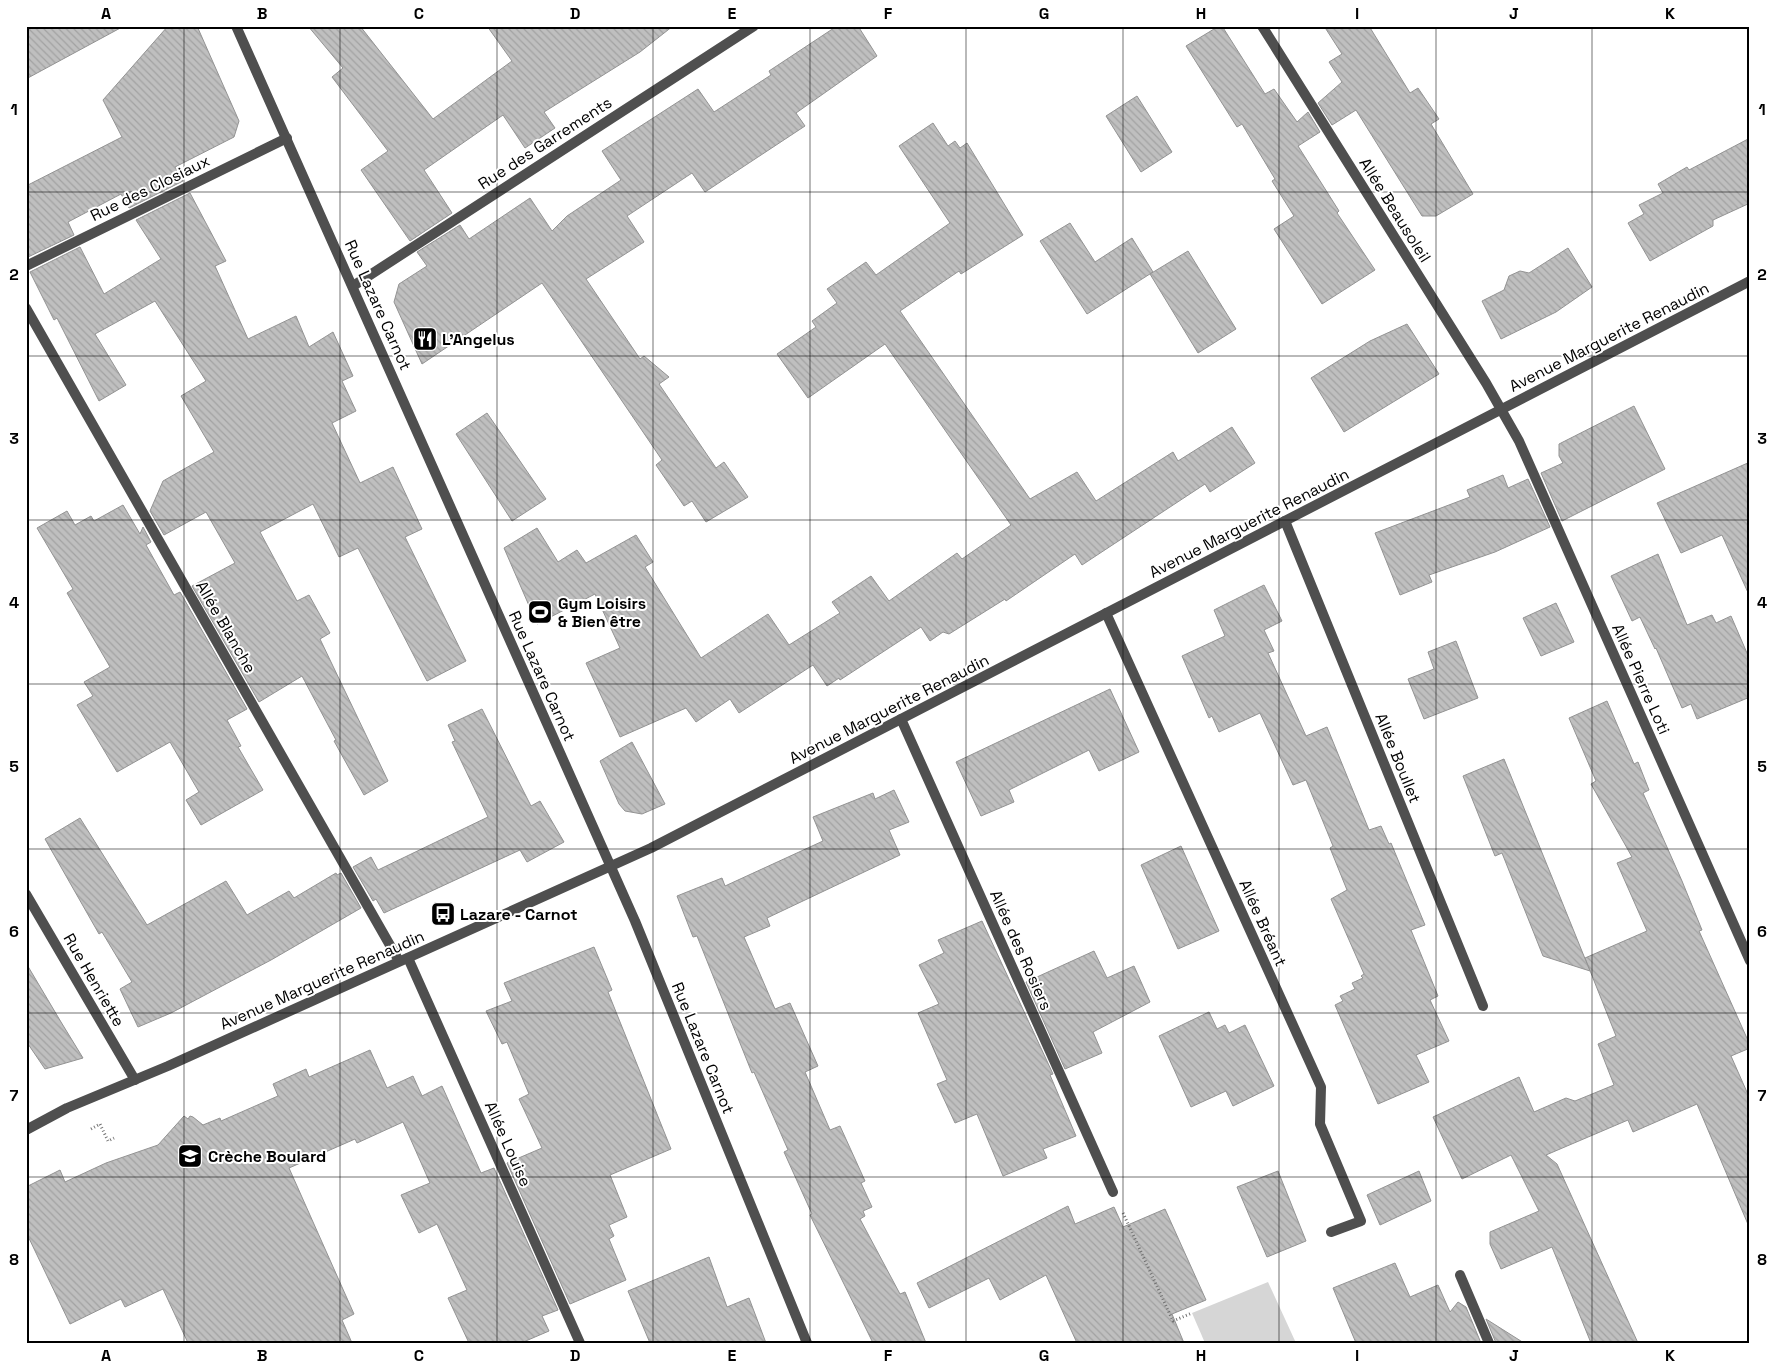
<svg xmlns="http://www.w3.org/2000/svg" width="1776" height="1369" viewBox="0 0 1776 1369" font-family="'Space Grotesk',sans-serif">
	<defs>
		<pattern id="building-back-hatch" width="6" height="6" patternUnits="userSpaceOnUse" patternTransform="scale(1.25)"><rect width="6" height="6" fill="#bfbfbf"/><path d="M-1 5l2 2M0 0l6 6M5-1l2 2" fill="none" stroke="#a2a2a2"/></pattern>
	</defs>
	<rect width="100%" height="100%" fill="#fff"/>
	<polygon fill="#d6d6d6" points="1268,1282 1296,1343 1205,1343 1192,1313"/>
	<g fill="url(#building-back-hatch)" stroke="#939393">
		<polygon points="26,26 124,26 26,79"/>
		<polygon points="168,26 197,26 239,121 234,137 175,167 183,181 129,208 121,194 68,222 74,235 26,258 26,186 122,137 103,100"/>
		<polygon points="308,26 360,26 433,119 512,61 487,26 673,26 640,52 544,112 555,128 525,148 503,115 424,170 452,213 410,241 361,170 388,151 332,77 343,68"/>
		<polygon points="837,26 858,26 877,56 796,113 805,126 705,192 692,173 627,216 644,242 586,279 640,359 644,356 669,377 659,384 716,468 724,462 748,497 706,522 692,501 684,506 656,465 662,460 542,283 422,364 394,302 399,284 427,266 417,252 460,225 469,239 530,198 552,231 567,216 621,180 602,151 698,89 714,112 771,75 769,71"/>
		<polygon points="1219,26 1222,26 1265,94 1274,89 1297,122 1308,112 1320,132 1298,146 1339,211 1337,213 1375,270 1322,304 1274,229 1294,216 1272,181 1275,179 1242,124 1237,127 1186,46"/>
		<polygon points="1324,26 1369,26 1410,93 1418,88 1439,119 1431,124 1473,194 1436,216 1422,216 1356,110 1332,125 1318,103 1342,82 1329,62 1342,54"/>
		<polygon points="1137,96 1172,152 1141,172 1106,116"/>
		<polygon points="933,123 948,146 955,141 960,148 967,143 1023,235 961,274 959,271 900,311 1030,499 1077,472 1096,501 1173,452 1178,461 1232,427 1255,463 1210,492 1205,484 1082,565 1075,554 1006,601 1005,599 949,634 943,632 930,641 921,627 840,680 839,678 827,686 813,665 739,713 730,699 696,722 686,708 620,737 586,663 620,648 595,594 537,624 504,548 537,528 558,562 577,550 586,563 636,535 653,562 645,567 701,658 768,614 789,645 840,613 832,602 871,576 889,601 957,553 962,559 1011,525 885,344 808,398 777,354 816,327 812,321 837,303 827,289 866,262 876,275 950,223 899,146"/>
		<polygon points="1750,138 1750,203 1713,220 1713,226 1650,261 1628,223 1644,214 1639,205 1663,193 1658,184 1687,167 1689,170"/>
		<polygon points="190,193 226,261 215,266 248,339 296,316 309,347 333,332 353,376 342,381 356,411 332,423 360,483 393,467 422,529 405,537 466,661 427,681 358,548 339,557 313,504 260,532 297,601 309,595 330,633 320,639 388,781 364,795 334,741 336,740 302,676 259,702 192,586 235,563 206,512 164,535 150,511 163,481 214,452 181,396 206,381 155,301 95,334 126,385 99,401 57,318 54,320 30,272 80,247 104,294 161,259 136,220"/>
		<polygon points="1070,223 1095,262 1132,238 1153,272 1087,314 1040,241"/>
		<polygon points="1568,248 1592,287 1556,312 1501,339 1482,301 1504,290 1509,276 1520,271 1529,273"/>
		<polygon points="1188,251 1236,329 1198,353 1150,274"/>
		<polygon points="1407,324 1439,374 1344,432 1311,378 1370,341"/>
		<polygon points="1634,406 1665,469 1562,521 1541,473 1563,463 1559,456 1559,444"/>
		<polygon points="487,413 546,499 512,521 456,434"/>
		<polygon points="1750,462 1750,597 1722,535 1681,553 1657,503"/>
		<polygon points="1503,475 1508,488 1528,479 1550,527 1495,552 1429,575 1432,582 1400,595 1375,533 1470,497 1467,490"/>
		<polygon points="123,505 140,534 143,527 151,542 146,545 174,595 180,592 247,709 227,720 241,746 238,747 263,790 201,825 186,800 199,792 170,742 117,772 77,705 93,696 84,682 110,667 67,593 73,589 37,528 67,511 75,525 91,516 94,521"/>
		<polygon points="1658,554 1687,625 1712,615 1716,623 1731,616 1750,660 1750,697 1697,719 1691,704 1682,708 1656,648 1655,649 1640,617 1632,621 1611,576"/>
		<polygon points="1264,585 1282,621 1264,630 1274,651 1268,653 1306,736 1327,727 1369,830 1381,826 1389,844 1391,843 1425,925 1411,930 1438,996 1430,1000 1449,1041 1416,1055 1429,1082 1378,1104 1335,1005 1343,1001 1340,996 1355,989 1352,983 1363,978 1361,976 1364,974 1331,899 1347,890 1330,848 1333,846 1306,780 1293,785 1260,713 1219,732 1212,716 1209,718 1182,656 1225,636 1214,610"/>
		<polygon points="1556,603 1574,642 1541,656 1523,618"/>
		<polygon points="1456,641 1478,698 1424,719 1408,679 1434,669 1428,652"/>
		<polygon points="1110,689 1139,752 1099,771 1089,750 1009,790 1014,802 981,816 956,762"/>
		<polygon points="1607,701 1634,764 1638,762 1649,790 1643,793 1682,881 1702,930 1699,931 1750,1045 1750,1048 1731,1056 1750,1099 1750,1229 1697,1104 1633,1132 1628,1120 1546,1155 1557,1164 1638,1343 1591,1343 1552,1247 1501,1269 1490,1244 1490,1232 1539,1211 1511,1155 1462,1179 1433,1117 1519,1077 1534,1112 1566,1098 1575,1101 1614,1085 1598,1044 1616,1036 1585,958 1647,931 1617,863 1632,857 1591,784 1596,781 1569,718"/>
		<polygon points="482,709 531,806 540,801 564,842 527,862 520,850 384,913 376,899 373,901 353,867 371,857 378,870 488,817 452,742 455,741 448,725"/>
		<polygon points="632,742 665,804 642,814 625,811 619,804 600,761"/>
		<polygon points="1504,759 1573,929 1590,971 1543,956 1502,853 1495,856 1463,776"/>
		<polygon points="894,790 909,822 889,830 900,855 767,918 770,926 744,937 775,1009 790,1003 818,1066 805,1072 830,1130 840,1126 865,1181 861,1183 872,1207 863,1211 865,1216 860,1219 900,1294 905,1292 926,1343 873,1343 810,1215 812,1214 784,1152 788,1150 754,1072 752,1073 697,936 693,937 677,896 722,878 725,886 823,841 813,817 873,793 875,799"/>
		<polygon points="80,818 147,925 226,881 247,915 289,891 294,898 336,873 337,875 341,873 361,908 271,960 171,1013 138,1027 120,989 132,982 102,932 99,934 45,839"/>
		<polygon points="1181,846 1219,931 1178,949 1141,865"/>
		<polygon points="982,921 1053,1074 1050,1075 1076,1136 1043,1149 1047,1158 1003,1176 977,1114 955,1123 937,1084 947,1080 918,1013 939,1004 919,965 944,953 938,940"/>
		<polygon points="594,947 612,990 608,992 671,1149 610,1175 627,1217 609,1225 614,1236 609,1239 626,1280 570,1304 507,1163 542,1148 519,1099 529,1094 507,1042 502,1044 486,1011 512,1001 504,983"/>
		<polygon points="1094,951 1107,978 1134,966 1150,1002 1093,1032 1102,1053 1065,1069 1026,982"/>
		<polygon points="26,963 61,1022 83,1058 45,1069 26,1041"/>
		<polygon points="1209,1012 1217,1029 1225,1025 1229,1033 1245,1025 1274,1086 1233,1106 1226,1091 1191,1107 1159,1036"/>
		<polygon points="370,1050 387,1088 413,1076 422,1096 442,1086 481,1173 494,1168 558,1310 542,1316 549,1331 521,1343 469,1343 448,1298 467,1290 437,1224 419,1233 401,1195 430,1183 403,1122 357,1143 355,1139 289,1168 354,1314 342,1320 352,1343 188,1343 163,1289 125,1307 121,1299 70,1324 26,1232 26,1187 60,1170 65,1182 106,1163 158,1145 184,1116 188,1119 190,1116 193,1117 203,1125 220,1118 221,1121 278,1096 273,1084 306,1069 309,1077"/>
		<polygon points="1278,1171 1306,1241 1267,1257 1237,1187"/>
		<polygon points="1419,1171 1431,1201 1380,1225 1367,1195"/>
		<polygon points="1068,1206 1075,1224 1114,1207 1123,1227 1165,1209 1206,1300 1172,1314 1184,1343 1077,1343 1046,1275 1000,1300 989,1278 929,1308 917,1283"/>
		<polygon points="709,1257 727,1307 749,1298 766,1343 650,1343 628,1291"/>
		<polygon points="1395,1263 1410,1297 1438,1285 1450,1312 1458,1302 1466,1307 1481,1343 1356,1343 1333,1288"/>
		<polygon points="1486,1319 1524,1343 1496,1343"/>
	</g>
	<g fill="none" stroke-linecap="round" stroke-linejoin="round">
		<g stroke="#717171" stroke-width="3" stroke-dasharray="1 2.5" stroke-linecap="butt">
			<polyline points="91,1129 100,1124 108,1141 114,1138"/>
			<polyline points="1123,1213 1173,1321 1192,1313"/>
		</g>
		<g stroke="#4f4f4f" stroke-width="10">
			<polyline points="236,26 635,921 807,1343"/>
			<polyline points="1262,26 1486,383 1519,441 1750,961"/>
			<polyline points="26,266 287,138"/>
			<polyline points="353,286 754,26"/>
			<polyline points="26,308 399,961"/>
			<polyline points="1285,521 1483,1006"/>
			<polyline points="1106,613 1321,1087 1320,1124 1361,1221 1331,1232"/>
			<polyline points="901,719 1113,1192"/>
			<polyline points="26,894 135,1080"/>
			<polyline points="408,958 580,1343"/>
			<polyline points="26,1130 67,1108 168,1066 651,848 1750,281"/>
			<polyline points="1460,1275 1489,1343"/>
		</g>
	</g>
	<path fill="none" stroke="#000" stroke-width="1" stroke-opacity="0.55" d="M 184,26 L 184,1343M 340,26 L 340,1343M 497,26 L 497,1343M 653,26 L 653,1343M 810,26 L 810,1343M 966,26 L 966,1343M 1123,26 L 1123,1343M 1279,26 L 1279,1343M 1436,26 L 1436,1343M 1592,26 L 1592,1343M 26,192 L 1750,192M 26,356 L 1750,356M 26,520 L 1750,520M 26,684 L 1750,684M 26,849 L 1750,849M 26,1013 L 1750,1013M 26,1177 L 1750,1177"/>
	<defs>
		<symbol id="restaurant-square" viewBox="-11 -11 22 22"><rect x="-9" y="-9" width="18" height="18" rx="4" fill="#000" stroke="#fff"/><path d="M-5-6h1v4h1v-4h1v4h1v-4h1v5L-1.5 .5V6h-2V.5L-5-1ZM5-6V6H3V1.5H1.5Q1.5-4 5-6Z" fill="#fff"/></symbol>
		<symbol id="stadium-square" viewBox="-11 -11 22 22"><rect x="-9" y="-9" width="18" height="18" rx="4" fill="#000" stroke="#fff"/><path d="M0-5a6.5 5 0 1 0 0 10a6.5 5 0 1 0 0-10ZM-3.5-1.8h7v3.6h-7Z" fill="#fff"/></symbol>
		<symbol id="bus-square" viewBox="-11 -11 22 22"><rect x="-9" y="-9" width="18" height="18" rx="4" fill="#000" stroke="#fff"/><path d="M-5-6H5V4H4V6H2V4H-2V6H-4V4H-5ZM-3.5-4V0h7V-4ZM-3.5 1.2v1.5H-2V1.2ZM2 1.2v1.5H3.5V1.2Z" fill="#fff"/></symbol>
		<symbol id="school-square" viewBox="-11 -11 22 22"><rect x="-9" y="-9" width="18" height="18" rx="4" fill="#000" stroke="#fff"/><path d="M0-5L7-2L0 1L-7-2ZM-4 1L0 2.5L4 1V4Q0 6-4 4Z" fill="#fff"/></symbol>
	</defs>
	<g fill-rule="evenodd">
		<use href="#restaurant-square" x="411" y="325" width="28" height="28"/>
		<use href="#stadium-square" x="526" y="598" width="28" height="28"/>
		<use href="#bus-square" x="429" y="900" width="28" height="28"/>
		<use href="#school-square" x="176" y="1142" width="28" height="28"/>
	</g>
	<g text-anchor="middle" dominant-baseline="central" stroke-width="4" stroke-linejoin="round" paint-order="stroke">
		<g font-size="16" fill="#000" stroke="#fff">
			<text transform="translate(545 143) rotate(-33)">Rue des Garrements</text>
			<text transform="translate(150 188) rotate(-26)">Rue des Closiaux</text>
			<text transform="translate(1395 210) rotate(58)">Allée Beausoleil</text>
			<text transform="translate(378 305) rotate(66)">Rue Lazare Carnot</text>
			<text transform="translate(1609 337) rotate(-27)">Avenue Marguerite Renaudin</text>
			<text transform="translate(1249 523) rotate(-27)">Avenue Marguerite Renaudin</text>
			<text transform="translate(226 627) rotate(60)">Allée Blanche</text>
			<text transform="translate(542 676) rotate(66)">Rue Lazare Carnot</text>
			<text transform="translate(1641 679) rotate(66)">Allée Pierre Loti</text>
			<text transform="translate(889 709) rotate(-27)">Avenue Marguerite Renaudin</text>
			<text transform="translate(1398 758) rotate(68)">Allée Boullet</text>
			<text transform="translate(1263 923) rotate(66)">Allée Bréant</text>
			<text transform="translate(1021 950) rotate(66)">Allée des Rosiers</text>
			<text transform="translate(94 980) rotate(60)">Rue Henriette</text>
			<text transform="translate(322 980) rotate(-24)">Avenue Marguerite Renaudin</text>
			<text transform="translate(703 1048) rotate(68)">Rue Lazare Carnot</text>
			<text transform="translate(508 1144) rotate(66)">Allée Louise</text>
		</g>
		<g font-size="16" font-weight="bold" fill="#000" stroke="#fff" text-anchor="start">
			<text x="442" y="339">L'Angelus</text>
			<text x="558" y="603">Gym Loisirs<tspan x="558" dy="18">&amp; Bien être</tspan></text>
			<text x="460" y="914">Lazare - Carnot</text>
			<text x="208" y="1156">Crèche Boulard</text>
		</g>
	</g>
	<rect width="1776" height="1369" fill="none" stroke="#ffffff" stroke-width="55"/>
	<rect x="28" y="28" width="1720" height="1314" fill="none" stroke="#000" stroke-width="2"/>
	<g font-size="16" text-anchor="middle" font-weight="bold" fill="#000">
		<text x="106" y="19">A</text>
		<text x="262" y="19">B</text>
		<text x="419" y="19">C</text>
		<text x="575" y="19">D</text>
		<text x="732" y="19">E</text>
		<text x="888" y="19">F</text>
		<text x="1044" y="19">G</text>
		<text x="1201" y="19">H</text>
		<text x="1357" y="19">I</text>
		<text x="1514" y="19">J</text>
		<text x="1670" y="19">K</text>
		<text x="14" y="115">1</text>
		<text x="1762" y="115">1</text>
		<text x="14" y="280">2</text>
		<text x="1762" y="280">2</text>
		<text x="14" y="444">3</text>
		<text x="1762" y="444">3</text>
		<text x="14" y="608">4</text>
		<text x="1762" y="608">4</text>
		<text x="14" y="772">5</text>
		<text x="1762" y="772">5</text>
		<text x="14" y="937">6</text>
		<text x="1762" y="937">6</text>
		<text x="14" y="1101">7</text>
		<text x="1762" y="1101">7</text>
		<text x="14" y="1265">8</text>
		<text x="1762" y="1265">8</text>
		<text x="106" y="1361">A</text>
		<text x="262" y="1361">B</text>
		<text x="419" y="1361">C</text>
		<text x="575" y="1361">D</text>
		<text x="732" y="1361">E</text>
		<text x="888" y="1361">F</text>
		<text x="1044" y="1361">G</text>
		<text x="1201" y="1361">H</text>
		<text x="1357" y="1361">I</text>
		<text x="1514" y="1361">J</text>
		<text x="1670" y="1361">K</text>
	</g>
</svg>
